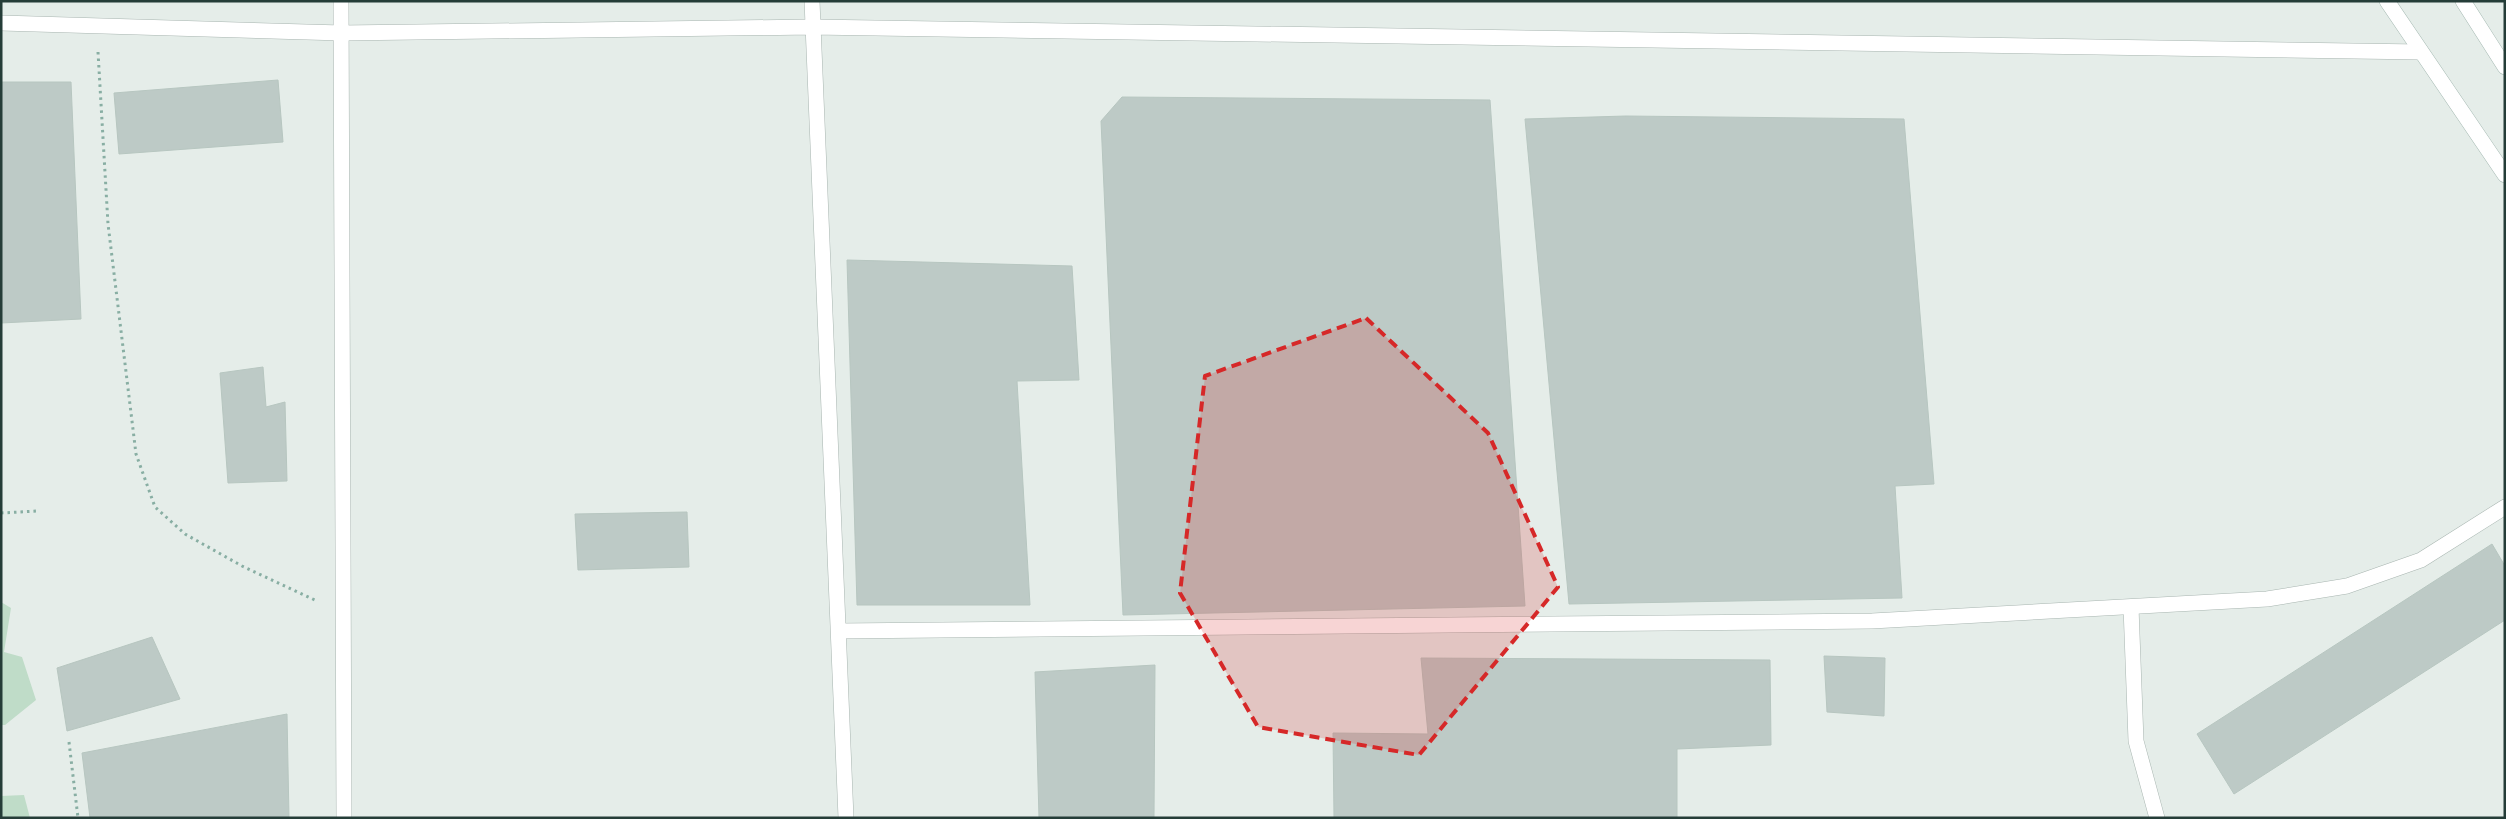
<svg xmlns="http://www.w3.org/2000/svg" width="2506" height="819" viewBox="0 0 2506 819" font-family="Helvetica,sans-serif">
	<rect width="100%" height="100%" fill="#e5ede9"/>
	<g fill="#bfdcc8">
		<polygon points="1,602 11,608 4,652 22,657 36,700 5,725 1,725"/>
		<polygon points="24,795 30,818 1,818 1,796"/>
	</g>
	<g fill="#bdcac6" stroke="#b7c6c0">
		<polygon points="278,80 283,142 119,154 114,93"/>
		<polygon points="1,82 71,82 81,319 1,323"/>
		<polygon points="1122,97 1490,100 1525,606 1123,615 1101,121"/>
		<polygon points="1626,116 1904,119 1934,484 1895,486 1902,598 1569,604 1525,119"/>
		<polygon points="847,260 1072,266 1079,380 1017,381 1030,605 857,605"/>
		<polygon points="263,367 266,407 285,402 287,481 228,483 220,373"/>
		<polygon points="687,512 689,567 578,570 575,514"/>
		<polygon points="2492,544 2505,566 2505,620 2234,794 2197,734"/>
		<polygon points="152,637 180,699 67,731 57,668"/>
		<polygon points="1824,656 1885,658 1884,716 1827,712"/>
		<polygon points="1421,658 1770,660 1771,745 1677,749 1677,818 1334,818 1333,733 1428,734"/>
		<polygon points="1155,665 1154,818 1039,818 1035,672"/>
		<polygon points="287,714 289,818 90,818 82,753"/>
	</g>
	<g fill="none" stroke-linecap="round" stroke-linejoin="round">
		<defs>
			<g id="street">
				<polyline points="341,1 344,818"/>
				<polyline points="812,1 846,818"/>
				<polyline points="1,23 342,33 812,27 2421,52"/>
				<polyline points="2131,607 2136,741 2157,818"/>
				<polyline points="839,631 1872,621 2267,599 2347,586 2421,560 2505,507"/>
			</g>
			<g id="secondary">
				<polyline points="2387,1 2505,175"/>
				<polyline points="2463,1 2505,67"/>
			</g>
		</defs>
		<use href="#street" stroke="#a8b5b0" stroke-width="16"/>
		<use href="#secondary" stroke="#a4b8b1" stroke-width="16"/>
		<g stroke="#88aea3" stroke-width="3" stroke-dasharray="2.5 4" stroke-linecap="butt">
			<polyline points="98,52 108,224 136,454 155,507 185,534 242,566 317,601"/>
			<polyline points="1,513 37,511"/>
			<polyline points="69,742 78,818"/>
		</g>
		<use href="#street" stroke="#fff" stroke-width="15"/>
		<use href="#secondary" stroke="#fff" stroke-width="15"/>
	</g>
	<path fill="#d62828" fill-opacity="0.2" stroke="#d62828" stroke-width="4" stroke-dasharray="10 6" stroke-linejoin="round" d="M 1366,318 L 1488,433 L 1558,587 L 1419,755 L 1258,727 L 1180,593 L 1205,376 Z"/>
	<rect width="2506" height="819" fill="none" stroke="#253d38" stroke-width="5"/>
</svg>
